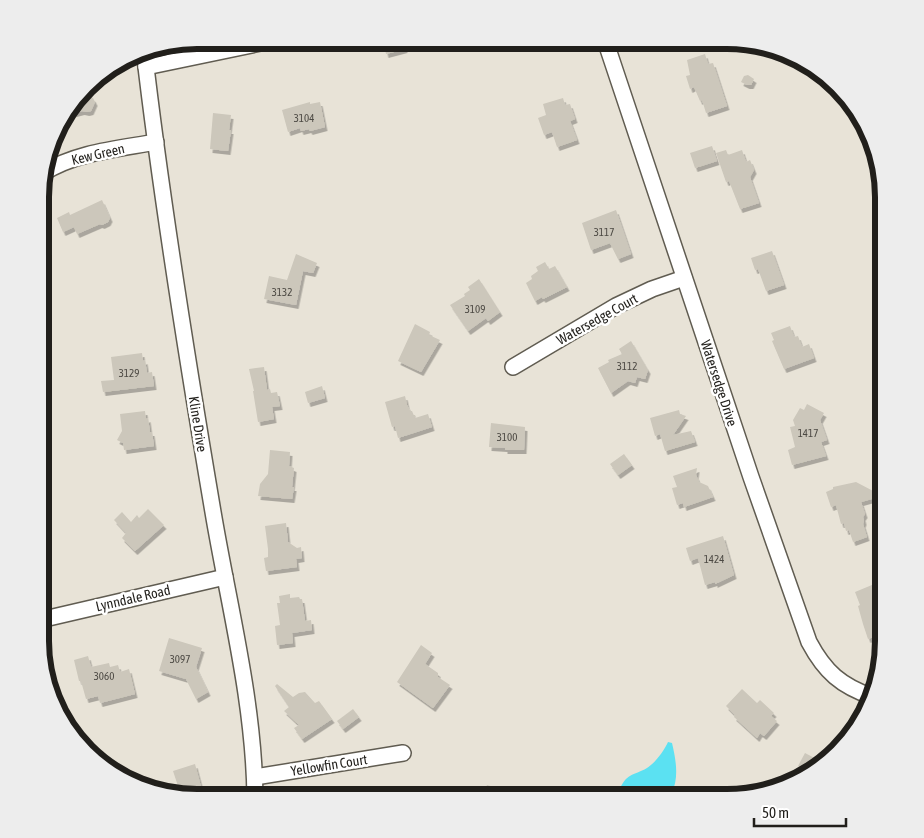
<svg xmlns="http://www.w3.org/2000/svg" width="924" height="838" viewBox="0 0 924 838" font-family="'Asap Condensed',sans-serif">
	<defs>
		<filter id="shadow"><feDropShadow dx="2.5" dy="4" stdDeviation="0" flood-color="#0004"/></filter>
	</defs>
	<rect width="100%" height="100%" fill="#e8e3d7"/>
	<path fill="#5be1f2" d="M 668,742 L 672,743 C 676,760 679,777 672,793 L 674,798 L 623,798 L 619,791 C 626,773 633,776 647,768 C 655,763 664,751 668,742 Z"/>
	<g fill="#ccc7bb" filter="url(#shadow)">
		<polygon points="383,40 403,40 405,49 386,54"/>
		<polygon points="705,54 708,64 713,63 727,106 706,113 702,100 700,101 694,87 690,89 686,76 690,75 687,60"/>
		<polygon points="748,75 754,79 751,85 747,85 741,82 744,76"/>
		<polygon points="83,92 93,98 95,102 91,111 87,112 82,111 63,116"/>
		<polygon points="563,98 565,105 570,104 575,119 570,121 577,140 557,147 552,132 544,135 538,118 546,115 543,104"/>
		<polygon points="310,102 310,104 320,102 325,127 310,131 309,129 301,131 300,128 288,132 282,110"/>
		<polygon points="213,113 231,115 229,130 231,130 228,151 210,149"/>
		<polygon points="712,146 717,161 695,168 690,153"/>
		<polygon points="726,150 728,155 742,150 746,162 750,160 754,170 750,177 759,203 740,209 729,181 726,182 716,153"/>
		<polygon points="102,200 110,218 108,222 102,225 100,224 77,234 74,227 63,232 57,218 69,212 70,215"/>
		<polygon points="616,210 631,254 618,259 610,243 591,250 582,223"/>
		<polygon points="772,251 784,285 766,291 758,269 755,270 751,258"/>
		<polygon points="296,254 317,263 313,273 303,271 296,305 264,299 269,276 287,280"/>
		<polygon points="545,262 549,269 555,266 567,287 543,299 542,297 535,301 526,283 532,279 531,276 538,271 536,267"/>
		<polygon points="479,279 500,312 488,321 486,318 468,331 450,305 465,296 464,294 470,290 468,287"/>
		<polygon points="415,324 430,332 429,335 440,340 421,372 398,361"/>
		<polygon points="790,326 794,337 798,336 802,347 809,344 814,358 784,369 772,341 774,340 771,333"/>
		<polygon points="631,341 648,370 645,379 637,377 635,383 628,381 611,393 598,368 609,362 608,360 622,354 619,349"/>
		<polygon points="142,353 143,361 145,360 147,373 152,372 154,386 103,392 101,381 114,380 111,357"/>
		<polygon points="264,367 267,390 270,389 271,393 277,392 280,406 272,407 274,419 258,422 253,391 254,391 249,369"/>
		<polygon points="322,386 325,398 308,403 305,392"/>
		<polygon points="405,396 407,405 410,411 412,411 415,418 428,414 432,427 398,438 395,426 392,427 385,402"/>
		<polygon points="807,404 824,413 820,420 827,440 821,442 826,456 792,465 788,450 795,447 790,427 795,426 793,420 800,408 804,410"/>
		<polygon points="679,410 680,414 686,416 673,435 691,431 695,442 665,451 660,434 655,436 650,418"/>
		<polygon points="145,411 146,419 148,418 150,432 152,432 154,446 124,450 123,443 117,440 122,431 120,414"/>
		<polygon points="491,423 525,427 524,450 505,450 505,448 489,447"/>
		<polygon points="270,450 290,452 289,466 294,468 292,487 294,487 292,499 258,496 260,484 268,474"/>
		<polygon points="624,454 632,465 618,475 610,464"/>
		<polygon points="697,468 696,475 699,482 708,486 713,497 684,507 683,503 677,505 672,488 677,487 673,476"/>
		<polygon points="884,470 884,506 881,506 879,497 861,502 865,514 863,517 864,521 863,524 867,537 853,542 849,530 846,531 844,523 841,524 836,505 831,507 826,492 833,489 833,487 856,482 877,493 872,474"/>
		<polygon points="148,509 164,525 135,551 122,538 126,533 114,520 122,512 131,522 137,515 139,518"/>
		<polygon points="286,523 288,542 297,548 301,547 302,558 296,559 297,567 266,571 264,558 268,557 268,549 265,526"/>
		<polygon points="723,536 734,575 715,584 715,582 705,585 698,558 690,561 686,548"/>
		<polygon points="884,580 884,633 868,639 863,624 858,606 860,605 855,592"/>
		<polygon points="290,594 290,598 299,597 300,599 302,599 305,621 311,620 312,630 292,633 293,643 277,645 275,626 280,625 277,603 280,603 279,596"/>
		<polygon points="169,638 202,648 196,667 208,692 196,699 186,679 159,671"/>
		<polygon points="421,645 432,653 425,664 438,673 438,677 450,685 433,708 397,682"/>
		<polygon points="88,656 91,667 109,663 110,667 118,665 120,672 129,669 135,694 100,703 98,696 86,699 81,681 79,681 74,660"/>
		<polygon points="277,684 293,697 299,693 305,692 315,703 319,701 332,719 302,739 294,728 299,725 284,711 289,707 275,686"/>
		<polygon points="742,689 757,703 760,700 774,713 771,716 777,721 764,736 760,733 757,738 734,717 735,715 726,706"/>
		<polygon points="353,709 359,717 343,729 337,721"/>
		<polygon points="805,753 824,763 809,772 798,766"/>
		<polygon points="195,764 204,798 161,791 178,786 173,771"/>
		<polygon points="487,785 494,787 494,786 519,798 481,798"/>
	</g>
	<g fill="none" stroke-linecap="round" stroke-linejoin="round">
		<defs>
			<g id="street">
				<path d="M 605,40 L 751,477 L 809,642 C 825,672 841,686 873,697"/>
				<path d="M 144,50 C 162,205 187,359 213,512 C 229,607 254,701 255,798"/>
				<polyline points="146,67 275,40"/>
				<path d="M 43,173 C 77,152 117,149 156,142"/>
				<polyline points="513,367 616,306 652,289 684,278"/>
				<polyline points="40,620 225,577"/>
				<polyline points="255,777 403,753"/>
			</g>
		</defs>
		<use href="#street" stroke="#605c51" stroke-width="18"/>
		<use href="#street" stroke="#fff" stroke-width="15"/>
	</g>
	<g text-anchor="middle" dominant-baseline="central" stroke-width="5" stroke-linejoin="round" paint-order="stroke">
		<g font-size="11" fill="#4c4943">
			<text x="304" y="118">3104</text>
			<text x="604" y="232">3117</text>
			<text x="282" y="292">3132</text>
			<text x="475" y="309">3109</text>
			<text x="627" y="366">3112</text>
			<text x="129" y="373">3129</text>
			<text x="808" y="433">1417</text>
			<text x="507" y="437">3100</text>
			<text x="714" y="559">1424</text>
			<text x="180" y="659">3097</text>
			<text x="104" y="676">3060</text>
		</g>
		<g font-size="14" fill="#211f1b" stroke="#fff">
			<text transform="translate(98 154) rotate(-13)">Kew Green</text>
			<text transform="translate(597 319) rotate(-29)">Watersedge Court</text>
			<text transform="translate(719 383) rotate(72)">Watersedge Drive</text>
			<text transform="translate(198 424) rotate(81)">Kline Drive</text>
			<text transform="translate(133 598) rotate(-13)">Lynndale Road</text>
			<text transform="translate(329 765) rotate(-9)">Yellowfin Court</text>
		</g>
	</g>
	<path d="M0 0H924V838H0ZM197 49H727A148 148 0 0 1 875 197V641A148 148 0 0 1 727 789H197A148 148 0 0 1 49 641V197A148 148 0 0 1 197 49Z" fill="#ededed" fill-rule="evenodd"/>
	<path fill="none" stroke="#211f1b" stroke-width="6" d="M197 49H727A148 148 0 0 1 875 197V641A148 148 0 0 1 727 789H197A148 148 0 0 1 49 641V197A148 148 0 0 1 197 49Z"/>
	<path d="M754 818v8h92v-8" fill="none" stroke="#211f1b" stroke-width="2.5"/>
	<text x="762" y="818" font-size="15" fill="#211f1b" stroke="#ffffff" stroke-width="4" paint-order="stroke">50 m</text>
</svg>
